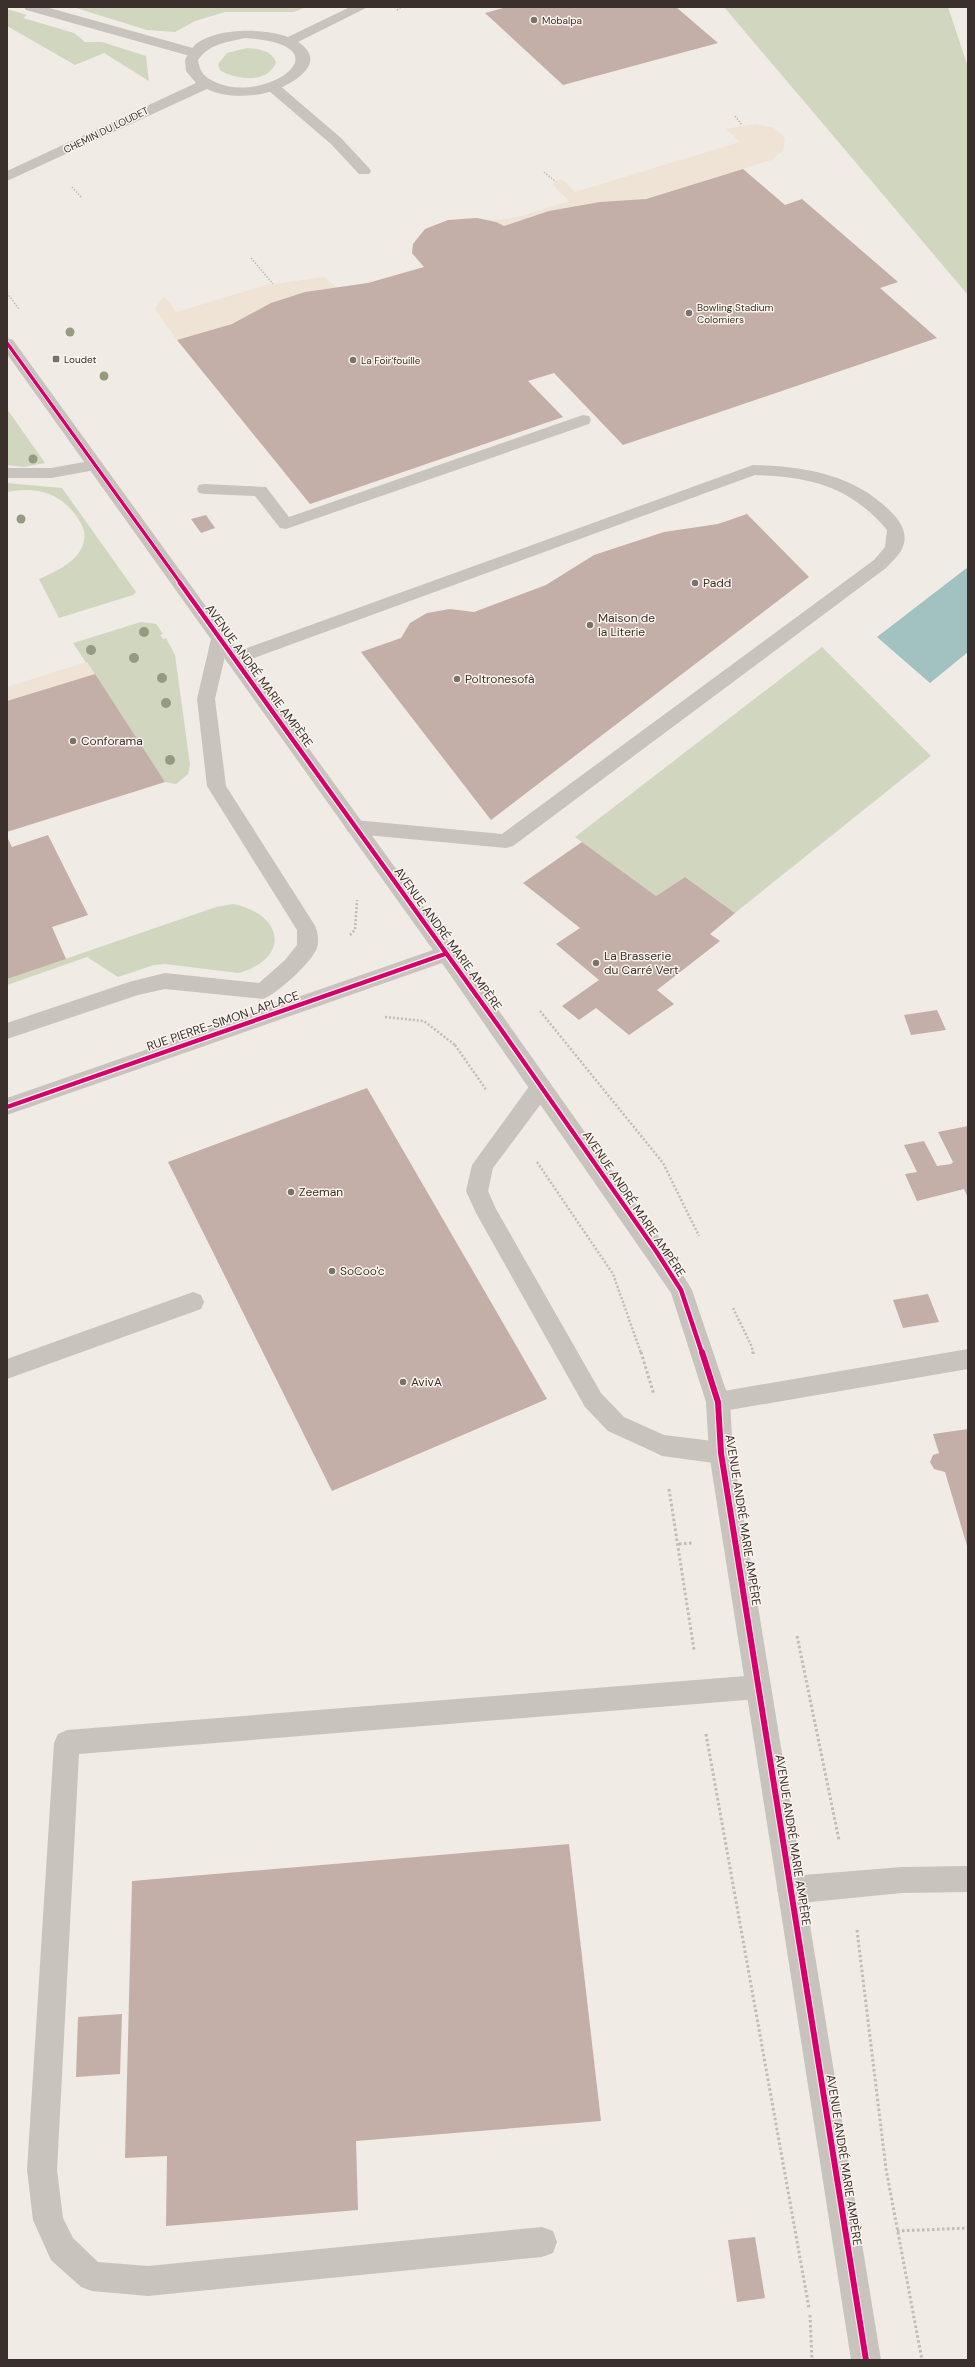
<svg xmlns="http://www.w3.org/2000/svg" width="975" height="2367" viewBox="0 0 975 2367" font-family="'DM Sans',sans-serif">
	<rect width="100%" height="100%" fill="#f0ebe5"/>
	<g fill="#d1d6bf">
		<polygon points="73,7 306,7 294,12 225,12 195,21 175,32 147,30"/>
		<polygon points="724,7 948,7 968,67 968,295"/>
		<polygon points="7,9 27,15 23,18 74,33 85,42 102,42 146,56 149,81 104,53 75,65 7,26"/>
		<path d="M 247,48 C 259,49 271,50 276,62 C 269,84 235,80 220,70 L 218,64 L 227,53 Z"/>
		<polygon points="7,409 45,463 24,467 7,465"/>
		<path d="M 7,483 L 62,488 L 136,592 L 133,595 L 59,618 L 39,579 C 55,572 81,561 84,540 C 86,532 82,524 77,517 C 61,493 36,486 7,492 Z"/>
		<polygon points="141,622 156,624 163,634 160,635 163,639 166,638 175,655 190,765 188,774 176,784 165,782 73,643"/>
		<polygon points="822,647 931,756 735,913 685,877 656,896 575,837"/>
		<path d="M 233,904 C 286,915 289,960 238,973 L 165,964 L 154,965 L 118,977 L 87,957 L 7,985 L 7,979 L 216,907 Z"/>
	</g>
	<g fill="#eee3d5">
		<polygon points="756,124 774,128 785,138 783,151 771,160 424,267 412,253 416,238 433,225 461,218 491,220 519,217 569,201 553,185 556,182 562,179 575,192 740,142 726,129"/>
		<polygon points="325,277 341,292 177,340 155,309 164,296 177,312 266,285"/>
		<polygon points="87,662 95,674 7,701 7,687"/>
	</g>
	<polygon fill="#a1c2c1" points="968,567 968,652 930,683 877,637"/>
	<g fill="#c3afa7">
		<polygon points="507,7 676,7 718,43 563,85 485,13"/>
		<polygon points="743,169 785,205 802,199 898,282 880,288 937,338 623,445 554,373 528,381 563,417 310,504 177,340 232,324 271,303 305,292 368,283 424,267 412,253 413,244 425,229 448,220 477,218 496,222 504,226 549,211 600,202 646,199"/>
		<polygon points="747,514 809,577 491,820 361,652 401,638 410,623 427,613 450,609 474,612 546,585 594,555 664,532 718,524"/>
		<polygon points="206,515 215,528 201,533 191,519"/>
		<polygon points="95,674 165,782 7,832 7,701"/>
		<polygon points="48,835 88,915 52,927 66,959 7,979 7,837 12,847"/>
		<polygon points="582,842 656,896 685,877 735,913 710,934 720,941 657,990 674,1004 629,1035 596,1008 579,1020 562,1006 599,980 556,944 580,928 523,883"/>
		<polygon points="937,1010 946,1030 911,1035 904,1015"/>
		<polygon points="367,1088 547,1399 332,1491 168,1162"/>
		<polygon points="968,1126 968,1198 964,1189 917,1201 905,1174 917,1172 904,1145 924,1141 937,1166 951,1164 953,1162 938,1132"/>
		<polygon points="928,1294 939,1322 903,1328 893,1300"/>
		<polygon points="968,1429 968,1549 945,1472 934,1469 930,1462 933,1455 939,1453 933,1434"/>
		<polygon points="569,1844 601,2121 356,2141 358,2210 166,2226 167,2156 125,2158 132,1881"/>
		<polygon points="122,2014 120,2074 76,2077 78,2017"/>
		<polygon points="755,2237 765,2298 737,2302 728,2240"/>
	</g>
	<g fill="none" stroke-linecap="round" stroke-linejoin="round">
		<g stroke="#c2bbb6" stroke-width="1.5" stroke-dasharray="1.5 1.5" stroke-linecap="butt">
			<polyline points="397,10 402,7"/>
			<polyline points="735,116 742,125"/>
			<polyline points="544,172 556,182"/>
			<polyline points="72,187 82,198"/>
			<polyline points="251,258 273,284"/>
			<polyline points="7,293 19,309"/>
		</g>
		<g stroke="#c2bbb6" stroke-width="2.5" stroke-dasharray="2 2" stroke-linecap="butt">
			<polyline points="350,935 355,930 357,900"/>
			<polyline points="540,1011 663,1163 699,1236"/>
			<polyline points="385,1017 424,1021 455,1045"/>
			<polyline points="455,1045 487,1091"/>
			<polyline points="537,1162 613,1274 641,1353"/>
			<polyline points="733,1308 752,1347 753,1353"/>
		</g>
		<g stroke="#c2bbb6" stroke-width="3" stroke-dasharray="2.5 2.5" stroke-linecap="butt">
			<polyline points="641,1352 654,1395"/>
			<polyline points="753,1352 753,1354"/>
			<polyline points="669,1489 694,1650"/>
			<polyline points="679,1544 692,1543"/>
			<polyline points="797,1636 839,1840"/>
			<polyline points="706,1734 809,2308"/>
			<polyline points="857,1930 886,2169 922,2360"/>
			<polyline points="897,2231 968,2228"/>
			<polyline points="810,2315 812,2360"/>
		</g>
		<g fill="#c9c3be" fill-rule="evenodd">
			<polygon points="24,7 46,7 200,50 202,53 200,56 190,56 26,10"/>
			<polygon points="273,83 278,84 341,138 369,168 371,171 369,174 359,174 331,144 268,90 266,87 268,84"/>
			<polygon points="583,415 589,416 591,420 589,424 286,529 280,528 255,496 205,494 199,493 197,489 199,485 205,484 266,487 289,517"/>
			<polygon points="95,460 101,461 103,465 101,469 51,478 7,478 7,468 51,468"/>
			<path d="M 753,465 C 805,466 858,475 895,516 C 903,526 908,536 902,549 C 899,556 891,562 886,568 L 513,846 L 506,848 L 355,834 L 348,832 L 345,827 L 348,822 L 355,820 L 502,834 L 874,560 L 885,547 L 887,530 C 850,486 810,477 755,475 L 240,663 L 234,665 L 228,663 L 225,659 L 228,655 Z"/>
			<path d="M 220,633 L 226,635 L 229,639 L 215,699 L 226,786 L 314,924 C 318,930 319,941 317,948 C 312,962 277,994 263,999 L 165,989 L 138,995 L 7,1039 L 7,1023 L 129,982 L 165,973 L 259,983 L 285,960 L 297,945 L 297,930 L 207,786 L 197,699 L 211,639 L 214,635 Z"/>
			<polygon points="541,1079 549,1081 552,1087 549,1093 493,1168 488,1191 496,1209 601,1393 624,1417 664,1435 721,1442 729,1446 733,1453 729,1460 721,1464 662,1456 654,1452 608,1431 585,1407 476,1213 466,1191 472,1165 533,1081"/>
			<polygon points="193,1292 201,1295 204,1302 201,1309 7,1379 7,1359"/>
			<polygon points="968,1349 968,1369 718,1412 710,1409 706,1402 710,1395 718,1392"/>
			<polygon points="758,1675 767,1678 771,1687 767,1696 758,1699 79,1754 57,2170 63,2218 73,2238 98,2262 148,2266 542,2227 553,2231 557,2242 553,2253 542,2257 148,2296 92,2291 81,2287 51,2260 33,2220 27,2170 54,1743 58,1734 67,1730"/>
			<polygon points="968,1866 968,1892 902,1893 791,1904 781,1900 777,1890 781,1880 791,1876 902,1867"/>
		</g>
		<g fill="#c9c3be" fill-rule="evenodd">
			<path d="M 350,7 L 368,7 L 298,42 C 334,65 282,91 261,94 C 244,97 223,97 207,89 L 7,181 L 7,171 L 196,83 L 186,71 L 185,60 C 187,56 190,51 193,47 C 213,27 264,28 288,37 ZM 245,38 C 351,45 265,106 215,82 C 204,77 200,72 198,60 C 209,44 227,42 245,38 Z"/>
			<polygon points="7,338 13,340 507,1022 664,1244 692,1290 730,1402 733,1453 881,2360 851,2360 709,1453 706,1402 671,1293 442,963 7,1115 7,1098 433,950 7,354"/>
		</g>
		<defs>
			<polyline id="cycleway-far2" points="7,343 181,584"/>
			<g id="cycleway-far1">
				<polyline points="180,583 500,1028 656,1251 681,1290 702,1353"/>
				<polyline points="7,1107 445,954"/>
			</g>
			<polyline id="cycleway" points="702,1352 718,1402 721,1453 866,2360"/>
		</defs>
		<use href="#cycleway-far2" stroke="#fbf5ee" stroke-width="5"/>
		<use href="#cycleway-far1" stroke="#fbf5ee" stroke-width="7"/>
		<use href="#cycleway" stroke="#fbf5ee" stroke-width="8"/>
		<use href="#cycleway-far2" stroke="#d6006c" stroke-width="3.5"/>
		<use href="#cycleway-far1" stroke="#d6006c" stroke-width="4.5"/>
		<use href="#cycleway" stroke="#d6006c" stroke-width="6"/>
	</g>
	<g fill="#959b80">
		<circle cx="70" cy="332" r="4.5"/>
		<circle cx="104" cy="376" r="4.5"/>
		<circle cx="33" cy="459" r="4.5"/>
		<circle cx="21" cy="519" r="4.5"/>
		<circle cx="144" cy="632" r="5"/>
		<circle cx="91" cy="650" r="5"/>
		<circle cx="134" cy="658" r="5"/>
		<circle cx="162" cy="678" r="5"/>
		<circle cx="166" cy="703" r="5"/>
		<circle cx="170" cy="760" r="5"/>
	</g>
	<g fill="#7a716c" stroke="#fbf5ee" stroke-width="1.5">
		<circle cx="534" cy="20" r="4"/>
		<circle cx="689" cy="313" r="4"/>
		<rect x="52" y="355" width="8" height="8" rx="2"/>
		<circle cx="353" cy="360" r="4"/>
		<circle cx="695" cy="583" r="4"/>
		<circle cx="590" cy="625" r="4"/>
		<circle cx="457" cy="679" r="4"/>
		<circle cx="73" cy="741" r="4"/>
		<circle cx="596" cy="963" r="4"/>
		<circle cx="291" cy="1192" r="4"/>
		<circle cx="332" cy="1271" r="4"/>
		<circle cx="403" cy="1382" r="4"/>
	</g>
	<g text-anchor="middle" dominant-baseline="central" stroke-width="3" stroke-linejoin="round" paint-order="stroke">
		<g font-size="10" fill="#3b302b" stroke="#fbf5ee" text-anchor="start">
			<text x="542" y="20">Mobalpa</text>
			<text x="697" y="307">Bowling Stadium<tspan x="697" dy="12">Colomiers</tspan></text>
			<text x="64" y="359">Loudet</text>
			<text x="361" y="360">La Foir'fouille</text>
		</g>
		<g font-size="10" fill="#3b302b" stroke="#fbf5ee">
			<text transform="translate(106 130) rotate(-26)">CHEMIN DU LOUDET</text>
		</g>
		<g font-size="12" fill="#3b302b" stroke="#fbf5ee" text-anchor="start">
			<text x="703" y="583">Padd</text>
			<text x="598" y="618">Maison de<tspan x="598" dy="14">la Literie</tspan></text>
			<text x="465" y="679">Poltronesofà</text>
			<text x="81" y="741">Conforama</text>
			<text x="604" y="956">La Brasserie<tspan x="604" dy="14">du Carré Vert</tspan></text>
			<text x="299" y="1192">Zeeman</text>
			<text x="340" y="1271">SoCoo'c</text>
			<text x="411" y="1382">AvivA</text>
		</g>
		<g font-size="12" fill="#3b302b" stroke="#fbf5ee">
			<text transform="translate(259 676) rotate(54)">AVENUE ANDRÉ MARIE AMPÈRE</text>
			<text transform="translate(448 939) rotate(54)">AVENUE ANDRÉ MARIE AMPÈRE</text>
			<text transform="translate(223 1021) rotate(-19)">RUE PIERRE-SIMON LAPLACE</text>
			<text transform="translate(634 1204) rotate(56)">AVENUE ANDRÉ MARIE AMPÈRE</text>
			<text transform="translate(743 1520) rotate(81)">AVENUE ANDRÉ MARIE AMPÈRE</text>
			<text transform="translate(793 1840) rotate(81)">AVENUE ANDRÉ MARIE AMPÈRE</text>
			<text transform="translate(844 2160) rotate(81)">AVENUE ANDRÉ MARIE AMPÈRE</text>
		</g>
	</g>
	<rect width="975" height="2367" fill="none" stroke="#3b302b" stroke-width="16"/>
</svg>
